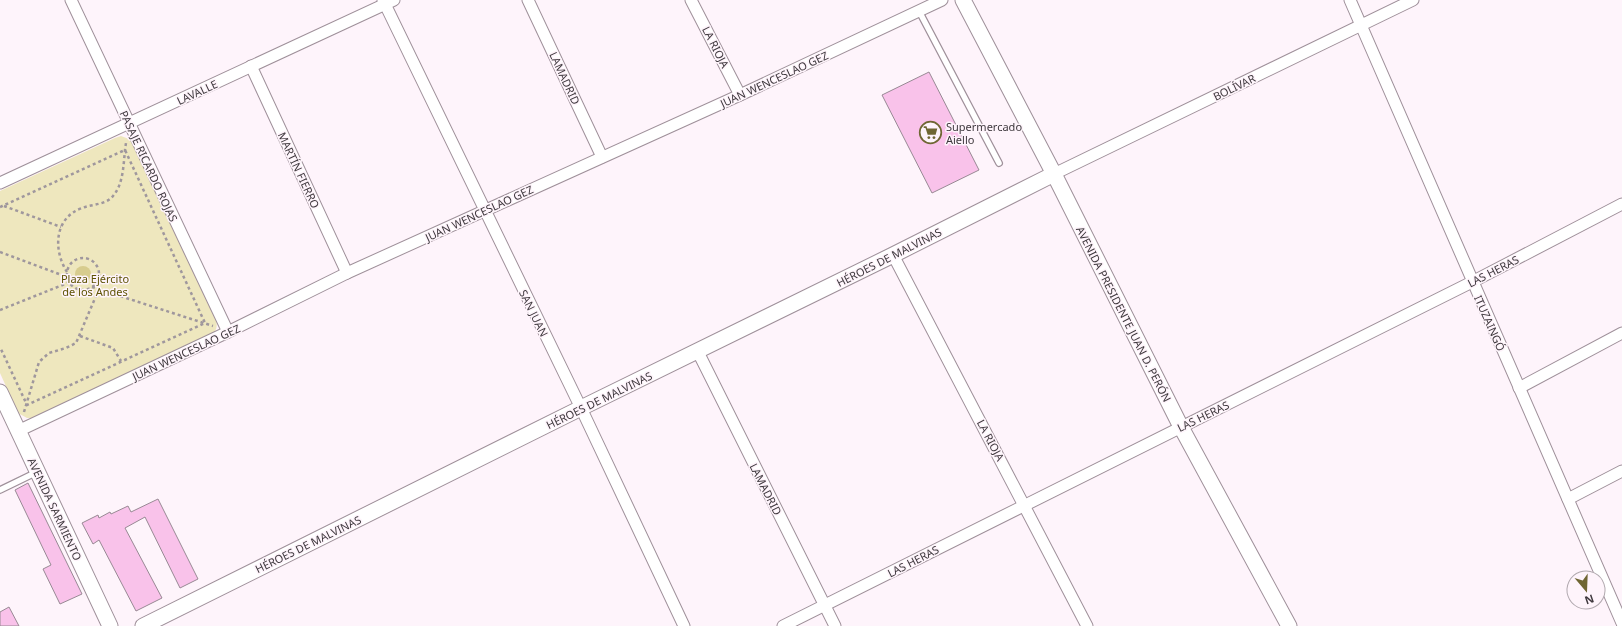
<svg xmlns="http://www.w3.org/2000/svg" width="1622" height="626" viewBox="0 0 1622 626" font-family="'Noto Sans',sans-serif">
	<rect width="100%" height="100%" fill="#fef4fb"/>
	<path fill="#eee7be" d="M 121,136 L 129,139 L 133,144 L 216,320 C 218,327 216,332 210,336 L 33,418 L 27,418 L 18,413 L 0,373 L 0,191 L 115,138 Z"/>
	<circle fill="#d7cc8e" cx="83" cy="274" r="8"/>
	<g fill="#f9c2ea" stroke="#988994">
		<polygon points="929,72 979,170 932,193 882,95"/>
		<polygon points="28,483 82,594 60,604 43,569 51,565 15,490"/>
		<polygon points="158,499 198,579 180,588 145,517 125,528 162,598 136,611 99,540 93,544 82,523 98,515 99,518 110,512 111,514 128,506 131,512"/>
		<polygon points="9,607 19,626 0,626 0,612"/>
	</g>
	<g fill="none" stroke-linecap="round" stroke-linejoin="round">
		<defs>
			<g id="lane">
				<polyline points="919,11 999,163"/>
				<polyline points="0,490 37,472"/>
			</g>
			<g id="street">
				<polyline points="71,0 228,332"/>
				<polyline points="383,0 581,408 684,626"/>
				<polyline points="528,0 602,157"/>
				<polyline points="691,0 740,95"/>
				<polyline points="1350,0 1622,623"/>
				<polyline points="251,66 347,273"/>
				<polyline points="1054,174 1413,0"/>
				<polyline points="0,183 394,0"/>
				<polyline points="893,255 1087,626"/>
				<polyline points="698,352 835,626"/>
				<polyline points="1519,388 1622,333"/>
				<polyline points="18,431 228,332 347,273 740,95 942,0"/>
				<polyline points="1568,499 1622,471"/>
				<polyline points="783,626 1472,282 1622,204"/>
			</g>
			<g id="secondary">
				<polyline points="963,0 1054,174 1181,427 1289,626"/>
				<polyline points="0,392 110,626"/>
				<polyline points="143,626 581,408 893,255 1054,174"/>
			</g>
		</defs>
		<use href="#lane" stroke="#9f909a" stroke-width="8"/>
		<use href="#street" stroke="#9f909a" stroke-width="13"/>
		<use href="#secondary" stroke="#9f909a" stroke-width="17"/>
		<g stroke="#9f979d" stroke-width="2.5" stroke-dasharray="3 3" stroke-linecap="butt">
			<polyline points="4,206 61,227"/>
			<polyline points="0,207 125,150 205,323 27,405 0,347"/>
			<polyline points="0,252 67,277"/>
			<circle cx="83" cy="274" r="16"/>
			<path d="M 67,272 C 53,250 54,218 82,208 C 92,204 106,205 113,196 C 125,182 123,160 126,143"/>
			<polyline points="92,287 213,326"/>
			<polyline points="0,310 70,282"/>
			<polyline points="80,336 113,348 121,361"/>
			<polyline points="24,412 39,362 49,353 66,348 76,343 99,289"/>
		</g>
		<use href="#lane" stroke="#fff" stroke-width="5.5"/>
		<use href="#street" stroke="#fff" stroke-width="11"/>
		<use href="#secondary" stroke="#fff" stroke-width="15"/>
	</g>
	<defs>
		<symbol id="supermarket-ring" viewBox="-11 -11 22 22"><circle r="9.5" fill="#fef4fb" stroke="#6f6633" stroke-width="1.5"/><path d="M-6-5.5h2.5l.6 2H6L4.5 2H-2.5L-4.4-4H-6ZM-1.5 3.2a1.3 1.3 0 1 0 .1 0ZM3 3.2a1.3 1.3 0 1 0 .1 0Z" fill="#6f6633"/></symbol>
	</defs>
	<g fill-rule="evenodd">
		<use href="#supermarket-ring" x="918" y="120" width="25" height="25"/>
	</g>
	<g text-anchor="middle" dominant-baseline="central" stroke-width="3" stroke-linejoin="round" paint-order="stroke">
		<g font-size="11" fill="#3e383d" stroke="#fef4fb">
			<text transform="translate(716 47) rotate(63)">LA RIOJA</text>
			<text transform="translate(565 78) rotate(65)">LAMADRID</text>
			<text transform="translate(774 79) rotate(-25)">JUAN WENCESLAO GEZ</text>
			<text transform="translate(1234 87) rotate(-26)">BOLÍVAR</text>
			<text transform="translate(197 92) rotate(-25)">LAVALLE</text>
			<text transform="translate(149 166) rotate(65)">PASAJE RICARDO ROJAS</text>
			<text transform="translate(299 170) rotate(65)">MARTÍN FIERRO</text>
			<text transform="translate(479 213) rotate(-25)">JUAN WENCESLAO GEZ</text>
			<text transform="translate(889 257) rotate(-27)">HÉROES DE MALVINAS</text>
			<text transform="translate(1493 271) rotate(-27)">LAS HERAS</text>
			<text transform="translate(534 313) rotate(64)">SAN JUAN</text>
			<text transform="translate(1124 314) rotate(63)">AVENIDA PRESIDENTE JUAN D. PERÓN</text>
			<text transform="translate(1490 323) rotate(66)">ITUZAINGÓ</text>
			<text transform="translate(186 352) rotate(-25)">JUAN WENCESLAO GEZ</text>
			<text transform="translate(599 400) rotate(-26)">HÉROES DE MALVINAS</text>
			<text transform="translate(1203 416) rotate(-26)">LAS HERAS</text>
			<text transform="translate(991 440) rotate(62)">LA RIOJA</text>
			<text transform="translate(766 489) rotate(63)">LAMADRID</text>
			<text transform="translate(55 509) rotate(65)">AVENIDA SARMIENTO</text>
			<text transform="translate(308 544) rotate(-26)">HÉROES DE MALVINAS</text>
			<text transform="translate(913 561) rotate(-27)">LAS HERAS</text>
		</g>
		<g font-size="11" fill="#3e383d" stroke="#fef4fb" text-anchor="start">
			<text x="946" y="126">Supermercado<tspan x="946" dy="13">Aiello</tspan></text>
		</g>
		<g font-size="11" fill="#5e5303" stroke="#fef4fb">
			<text x="95" y="278">Plaza Ejército<tspan x="95" dy="13">de los Andes</tspan></text>
		</g>
	</g>
	<g transform="translate(1586 590) rotate(161)"><circle r="19" fill="#fef4fb" stroke="#b1a9af"/>
	<path d="M0-3L7 15L0 10L-7 15Z" fill="#6f6633"/>
	<text y="-6" font-size="11" font-weight="bold" text-anchor="middle" fill="#3e383d">N</text>
	</g>
</svg>
